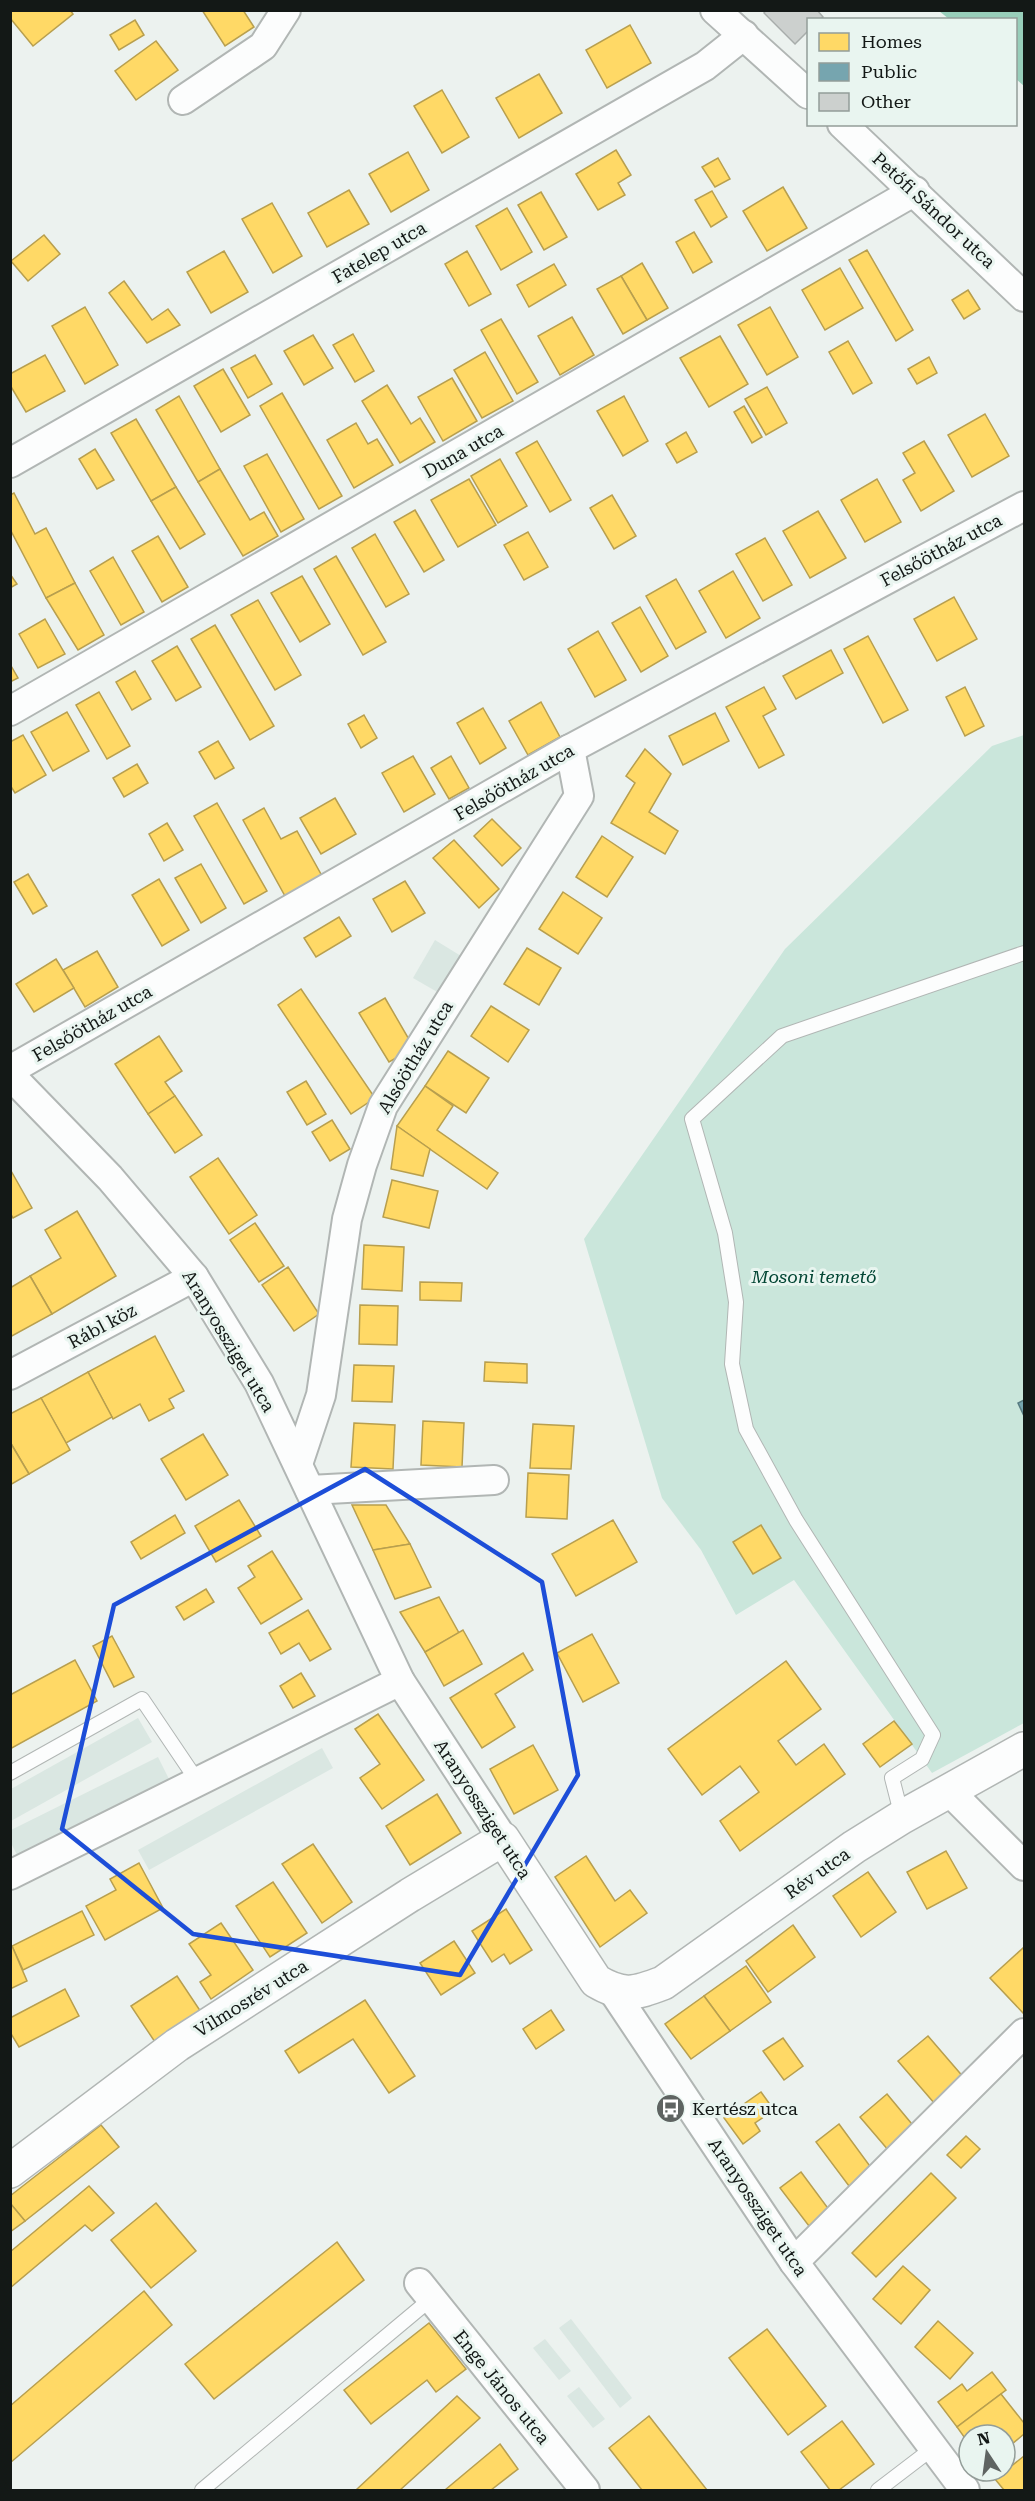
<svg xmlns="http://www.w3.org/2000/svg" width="1035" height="2501" viewBox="0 0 1035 2501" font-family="'Roboto Serif',serif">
	<rect width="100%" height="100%" fill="#ecf2ef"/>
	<g fill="#dae7e2">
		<polygon points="435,940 461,956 439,993 413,978"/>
		<polygon points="138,1718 152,1742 11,1821 11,1789"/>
		<polygon points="322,1748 333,1768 149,1870 138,1850"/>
		<polygon points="158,1757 169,1779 17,1855 11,1843 11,1830"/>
		<polygon points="571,2319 632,2398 620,2408 559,2328"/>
		<polygon points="545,2339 571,2371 559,2380 533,2348"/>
		<polygon points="579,2387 605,2419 593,2428 567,2396"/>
	</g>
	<polygon fill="#cae6db" points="1024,735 1024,1723 932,1773 794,1580 736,1615 701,1550 662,1498 584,1239 785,949 992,746"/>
	<polygon fill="#98ceba" points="939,11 1024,11 1024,86 1016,79 1016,20 949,19"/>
	<g fill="#ffd966" stroke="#b89f4e" stroke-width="1.5">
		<polygon points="10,10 70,10 73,14 33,46 10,18"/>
		<polygon points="202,10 243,10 254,27 225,46"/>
		<polygon points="135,20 144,35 119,50 110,35"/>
		<polygon points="630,25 651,63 607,88 586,50"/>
		<polygon points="156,41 178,70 136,100 115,71"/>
		<polygon points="539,74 562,113 519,138 496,98"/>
		<polygon points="442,90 469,137 442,153 414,106"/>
		<polygon points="616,150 631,175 618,183 625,195 598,210 576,174"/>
		<polygon points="408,152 429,190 391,212 369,174"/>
		<polygon points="718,158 730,179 715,187 702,167"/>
		<polygon points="783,187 807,228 767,251 743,211"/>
		<polygon points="349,190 369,224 327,247 308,213"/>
		<polygon points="712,191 727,217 711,227 695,200"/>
		<polygon points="541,192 567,237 544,250 518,205"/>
		<polygon points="272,203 302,256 273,273 242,219"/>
		<polygon points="507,208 532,252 501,270 476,226"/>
		<polygon points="694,232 712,262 693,273 676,242"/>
		<polygon points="44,235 60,254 28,281 11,261"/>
		<polygon points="867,250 913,330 896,341 849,260"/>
		<polygon points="224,251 248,292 211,313 187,272"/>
		<polygon points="467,251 491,294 469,306 445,264"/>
		<polygon points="642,263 668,308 647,320 621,276"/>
		<polygon points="554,264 566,285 529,307 517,285"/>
		<polygon points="840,268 863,308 825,330 802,290"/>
		<polygon points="621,276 647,320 623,334 597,289"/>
		<polygon points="124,281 152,320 168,309 180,325 147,343 109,293"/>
		<polygon points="968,290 980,309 964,319 952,300"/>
		<polygon points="85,307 118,365 85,384 52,326"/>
		<polygon points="770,307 798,357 767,375 738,325"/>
		<polygon points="572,317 594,355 560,375 538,336"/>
		<polygon points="501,319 538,382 517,394 481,330"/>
		<polygon points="353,334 374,371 355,382 333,345"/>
		<polygon points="313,335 333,368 304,385 284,351"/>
		<polygon points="720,336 748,384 709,407 680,358"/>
		<polygon points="848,341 872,383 853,394 829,352"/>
		<polygon points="485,352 513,401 482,418 454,370"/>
		<polygon points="45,355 65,391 26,412 10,385 10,374"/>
		<polygon points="255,355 272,384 248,398 231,368"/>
		<polygon points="929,357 937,373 917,384 908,369"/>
		<polygon points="223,369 250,415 221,432 194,386"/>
		<polygon points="452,378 477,421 443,441 418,397"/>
		<polygon points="387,385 411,424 420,418 435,442 400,463 362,401"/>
		<polygon points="767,387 787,423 766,435 745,399"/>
		<polygon points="282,393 342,496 319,509 260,406"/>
		<polygon points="179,396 220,469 198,482 156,410"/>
		<polygon points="624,396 648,441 623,456 597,411"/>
		<polygon points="744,406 762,437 752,443 734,412"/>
		<polygon points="985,414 1009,456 972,477 948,435"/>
		<polygon points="136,419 176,487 151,501 111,433"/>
		<polygon points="356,423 368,444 377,439 393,465 354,488 327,440"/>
		<polygon points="686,432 697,452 677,463 666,444"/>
		<polygon points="537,441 571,500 550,512 516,453"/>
		<polygon points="924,441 954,491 921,511 903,480 915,473 903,453"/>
		<polygon points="95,449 114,480 97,489 79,459"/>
		<polygon points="267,454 304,519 281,532 244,466"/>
		<polygon points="500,459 527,506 498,523 471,476"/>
		<polygon points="220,469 250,520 264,512 278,536 243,556 198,482"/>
		<polygon points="469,479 496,525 458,547 431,500"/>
		<polygon points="877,479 901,522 865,542 841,500"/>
		<polygon points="176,487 205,534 180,549 151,501"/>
		<polygon points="14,493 35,534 46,528 75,583 46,598 10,529 10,495"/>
		<polygon points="612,495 636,536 614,549 590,508"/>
		<polygon points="415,510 444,560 424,572 394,522"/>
		<polygon points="818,511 846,558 810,578 783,531"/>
		<polygon points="528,532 548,567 524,580 504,545"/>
		<polygon points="375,534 409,594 386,607 352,548"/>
		<polygon points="158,536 188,587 162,602 132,551"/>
		<polygon points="765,538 792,585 763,601 736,554"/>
		<polygon points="336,556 386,642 363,655 314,569"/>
		<polygon points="113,557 144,612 121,625 90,571"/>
		<polygon points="733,571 760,618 726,638 699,591"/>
		<polygon points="10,574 17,584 10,588"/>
		<polygon points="302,576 330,624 300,642 271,593"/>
		<polygon points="676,579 706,632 676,649 646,596"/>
		<polygon points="75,583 104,635 78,650 46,598"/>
		<polygon points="954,597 977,639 937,661 914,619"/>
		<polygon points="258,600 301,675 275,690 231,615"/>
		<polygon points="640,607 668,656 641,672 612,623"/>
		<polygon points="45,619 65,654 38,668 19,634"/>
		<polygon points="215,625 274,726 250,740 191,639"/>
		<polygon points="598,631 626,680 595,697 568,649"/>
		<polygon points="868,636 908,710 883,723 844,649"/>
		<polygon points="177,646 201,687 176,701 152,661"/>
		<polygon points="831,650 843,673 796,699 783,676"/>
		<polygon points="10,664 18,678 10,682"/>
		<polygon points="135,671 151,699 132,710 116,682"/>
		<polygon points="764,687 776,709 763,716 784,755 759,768 726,707"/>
		<polygon points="965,687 984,726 965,736 946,697"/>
		<polygon points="99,692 130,746 107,759 76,705"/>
		<polygon points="541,702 560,737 528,755 509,721"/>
		<polygon points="483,708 506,748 480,764 457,723"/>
		<polygon points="67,712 89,751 53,771 31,732"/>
		<polygon points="715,713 729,741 683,765 669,736"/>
		<polygon points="364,715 377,738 361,748 348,724"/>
		<polygon points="23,735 46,775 15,793 10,785 10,742"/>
		<polygon points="218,741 234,768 215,779 199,752"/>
		<polygon points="645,749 671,774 649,812 678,831 665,854 611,823 635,783 626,776"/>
		<polygon points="413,756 435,794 404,812 382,773"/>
		<polygon points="451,756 469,788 449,799 431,768"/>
		<polygon points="137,764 148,783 124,797 113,778"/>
		<polygon points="335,798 356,834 321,854 300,818"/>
		<polygon points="217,803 267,891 244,904 194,816"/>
		<polygon points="264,808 281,839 297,831 322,876 285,896 243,820"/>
		<polygon points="492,819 521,848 502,866 474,836"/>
		<polygon points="167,823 183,850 164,861 149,834"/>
		<polygon points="602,836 633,857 607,897 576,877"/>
		<polygon points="454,840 499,889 479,908 433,858"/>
		<polygon points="201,864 226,908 201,923 175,878"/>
		<polygon points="28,874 47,906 33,914 14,882"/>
		<polygon points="159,879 189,930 162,946 132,895"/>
		<polygon points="405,881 425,913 392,932 373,899"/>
		<polygon points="563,892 602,918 578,954 539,929"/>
		<polygon points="339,917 351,936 316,957 304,938"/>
		<polygon points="527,948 561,968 539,1005 504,984"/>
		<polygon points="97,951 118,987 85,1007 63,970"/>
		<polygon points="56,959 74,988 34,1012 16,984"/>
		<polygon points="301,989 375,1098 351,1114 278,1005"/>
		<polygon points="385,998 414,1048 389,1062 359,1013"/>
		<polygon points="491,1006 529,1030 508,1062 471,1036"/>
		<polygon points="159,1036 182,1071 165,1082 175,1096 148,1114 115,1064"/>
		<polygon points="448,1051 489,1078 466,1113 425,1086"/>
		<polygon points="306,1081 326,1114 307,1125 287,1092"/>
		<polygon points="425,1086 453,1106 437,1130 498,1173 487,1189 397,1126"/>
		<polygon points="175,1096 202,1135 175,1153 148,1114"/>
		<polygon points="332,1120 350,1149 330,1161 312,1132"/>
		<polygon points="397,1126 430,1149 423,1176 391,1169"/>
		<polygon points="218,1158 257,1215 229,1234 190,1177"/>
		<polygon points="10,1169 32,1208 13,1218 10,1213"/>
		<polygon points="392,1180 438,1191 429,1228 383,1217"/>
		<polygon points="77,1211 116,1276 52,1314 30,1276 61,1258 45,1230"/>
		<polygon points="255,1223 284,1266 259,1282 230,1240"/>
		<polygon points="364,1245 404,1247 402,1291 362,1289"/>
		<polygon points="288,1267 319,1314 294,1331 262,1285"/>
		<polygon points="30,1276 52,1314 10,1337 10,1288"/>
		<polygon points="420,1282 462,1283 461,1301 420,1300"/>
		<polygon points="360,1305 398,1306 397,1345 359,1344"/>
		<polygon points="155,1336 184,1391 169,1399 174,1408 149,1421 140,1404 113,1419 88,1372"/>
		<polygon points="485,1362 527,1364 527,1383 484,1381"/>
		<polygon points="354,1365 394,1366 392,1402 352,1401"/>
		<polygon points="88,1372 112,1417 66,1443 41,1398"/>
		<polygon points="41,1398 70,1450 29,1474 10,1442 10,1414"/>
		<polygon points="423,1421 464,1423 462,1467 421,1465"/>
		<polygon points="354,1423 395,1425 393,1469 351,1467"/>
		<polygon points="533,1424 574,1426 571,1469 530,1468"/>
		<polygon points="203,1434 228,1475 186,1500 161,1459"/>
		<polygon points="10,1442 29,1474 10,1485"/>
		<polygon points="528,1473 569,1475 567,1519 526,1517"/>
		<polygon points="239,1500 261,1536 216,1562 195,1526"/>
		<polygon points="352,1505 386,1505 410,1544 373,1550"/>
		<polygon points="175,1515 185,1533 141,1559 131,1542"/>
		<polygon points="613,1520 637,1562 576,1596 552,1554"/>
		<polygon points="761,1525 781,1558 753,1574 733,1542"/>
		<polygon points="410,1544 431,1587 395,1599 373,1550"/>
		<polygon points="272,1551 302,1599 261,1624 238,1588 255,1577 248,1566"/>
		<polygon points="206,1589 214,1602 184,1620 176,1607"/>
		<polygon points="439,1597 459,1633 425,1652 400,1612"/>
		<polygon points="308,1610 331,1649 310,1661 299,1643 281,1654 269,1633"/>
		<polygon points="463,1630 482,1664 444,1686 425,1652"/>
		<polygon points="592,1634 619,1683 583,1702 557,1653"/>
		<polygon points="112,1636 134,1677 114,1687 93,1646"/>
		<polygon points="523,1653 533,1670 495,1694 515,1727 482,1748 450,1698"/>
		<polygon points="75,1660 97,1701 10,1749 10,1695"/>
		<polygon points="786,1661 821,1709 778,1741 796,1765 824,1744 845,1774 740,1851 720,1821 759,1792 740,1766 702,1795 668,1749"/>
		<polygon points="301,1673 315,1696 293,1708 280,1686"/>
		<polygon points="378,1714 424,1780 382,1809 360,1778 380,1764 355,1729"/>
		<polygon points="894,1721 912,1744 880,1767 863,1744"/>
		<polygon points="533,1745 558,1790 514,1814 490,1769"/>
		<polygon points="437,1794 461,1833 410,1865 386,1826"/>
		<polygon points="313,1844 352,1902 322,1923 282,1864"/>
		<polygon points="946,1851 967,1888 927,1909 907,1872"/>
		<polygon points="586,1856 615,1901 630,1890 647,1913 600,1947 555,1877"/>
		<polygon points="139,1863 163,1908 105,1940 86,1906 116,1890 110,1879"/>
		<polygon points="868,1872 896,1912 861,1937 833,1896"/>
		<polygon points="273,1882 307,1933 270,1957 236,1906"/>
		<polygon points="506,1909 532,1950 510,1964 504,1954 492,1962 472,1931"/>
		<polygon points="82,1911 94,1935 23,1970 12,1946"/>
		<polygon points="221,1923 253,1970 211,1999 200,1982 211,1975 189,1944"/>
		<polygon points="793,1925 815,1957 768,1992 746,1961"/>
		<polygon points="454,1941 475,1973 441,1995 420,1963"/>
		<polygon points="12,1946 27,1981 10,1989 10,1947"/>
		<polygon points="1023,1948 1024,1950 1024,2014 990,1978"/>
		<polygon points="746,1966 771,2002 730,2031 704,1996"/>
		<polygon points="177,1976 201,2012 155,2042 131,2006"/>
		<polygon points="65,1989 79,2016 19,2047 10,2032 10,2018"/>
		<polygon points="704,1996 730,2031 691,2059 665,2024"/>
		<polygon points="365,2000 415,2076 389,2093 353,2039 299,2073 285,2051"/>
		<polygon points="551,2010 564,2030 536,2049 523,2029"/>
		<polygon points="928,2036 971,2086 941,2111 898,2061"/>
		<polygon points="783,2038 803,2066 784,2080 763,2051"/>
		<polygon points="761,2092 774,2110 755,2123 760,2131 743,2144 724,2118"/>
		<polygon points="887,2094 916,2129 889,2151 860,2117"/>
		<polygon points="839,2124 875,2173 852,2190 816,2142"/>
		<polygon points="101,2125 119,2147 25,2221 10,2203 10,2196"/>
		<polygon points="966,2136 980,2149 961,2168 947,2155"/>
		<polygon points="801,2172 830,2211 809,2226 780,2188"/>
		<polygon points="931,2173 956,2198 876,2277 852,2253"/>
		<polygon points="89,2186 114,2213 92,2231 85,2225 10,2288 10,2252"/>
		<polygon points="10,2203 25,2221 10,2232"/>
		<polygon points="156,2203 196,2251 151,2288 111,2240"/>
		<polygon points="337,2242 364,2280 214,2399 185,2364"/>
		<polygon points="903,2266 930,2290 901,2324 873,2299"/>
		<polygon points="144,2291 172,2325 10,2463 10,2406"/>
		<polygon points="938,2321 973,2353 950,2379 915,2347"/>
		<polygon points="429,2323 466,2369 436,2392 427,2380 371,2424 344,2390"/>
		<polygon points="767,2329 826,2406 788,2435 729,2358"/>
		<polygon points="992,2372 1006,2390 957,2427 938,2402 962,2384 967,2391"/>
		<polygon points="1001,2394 1024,2423 1024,2434 1005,2450 1005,2435 969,2435 969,2444 957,2427"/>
		<polygon points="457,2396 480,2418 400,2490 356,2490"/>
		<polygon points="649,2416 707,2490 642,2490 609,2448"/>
		<polygon points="842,2421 874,2464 839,2490 830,2490 801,2452"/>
		<polygon points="500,2444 518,2469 491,2490 445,2490"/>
		<polygon points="1024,2456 1024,2490 1004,2490 995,2479"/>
	</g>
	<polygon fill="#76a5af" stroke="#587b81" stroke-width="1.5" points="1024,1400 1024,1416 1018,1403"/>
	<polygon fill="#ccd0ce" stroke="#a8adab" stroke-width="1.5" points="766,10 817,10 823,17 820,20 808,20 808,31 795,44 764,13"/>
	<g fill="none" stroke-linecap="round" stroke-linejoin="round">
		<defs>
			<g id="lane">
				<polyline points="10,1773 142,1699 198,1782"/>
				<polyline points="902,1817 892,1778 922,1759 933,1735 796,1520 746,1429 732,1364 736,1302 725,1233 692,1119 782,1036 1024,953"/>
				<polyline points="202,2490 432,2298"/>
				<polyline points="878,2490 933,2448"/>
			</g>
			<g id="street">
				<polyline points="715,10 808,94"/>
				<polyline points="183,100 263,46 286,10"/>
				<polyline points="842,124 1024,297"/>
				<polyline points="10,463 705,66 744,35"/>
				<polyline points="10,711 915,191"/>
				<polyline points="10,1070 570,749 1024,506"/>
				<polyline points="10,1075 110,1178 194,1277 259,1383 400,1681 503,1839"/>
				<polyline points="10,1375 194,1277"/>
				<polyline points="298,1464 321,1395 347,1219 362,1165 383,1106 579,796 570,749"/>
				<polyline points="310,1490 494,1480"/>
				<polyline points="949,1791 1024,1866"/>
				<polyline points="10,1875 400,1681"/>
				<polyline points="613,1991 794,2262 965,2490"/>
				<polyline points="794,2262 1024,2033"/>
				<polyline points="419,2283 585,2490"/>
			</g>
			<path id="secondary" d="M 10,2171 L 177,2045 L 410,1895 L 503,1839 L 596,1981 C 623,1997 634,1994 663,1983 L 854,1847 L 902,1817 L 1024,1749"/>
		</defs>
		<use href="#lane" stroke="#b1b6b4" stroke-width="16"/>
		<use href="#street" stroke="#b1b6b4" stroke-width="32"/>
		<use href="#secondary" stroke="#b1b6b4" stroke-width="36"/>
		<use href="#lane" stroke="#fcfdfd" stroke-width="14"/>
		<use href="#street" stroke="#fcfdfd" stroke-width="28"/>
		<use href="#secondary" stroke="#fcfdfd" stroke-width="33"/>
	</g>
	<path fill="none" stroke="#1d4ed8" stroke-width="4.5" stroke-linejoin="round" d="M 365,1469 L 542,1582 L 578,1775 L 460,1975 L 193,1934 L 62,1829 L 114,1605 Z"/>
	<defs>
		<symbol id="bus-disc" viewBox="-11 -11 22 22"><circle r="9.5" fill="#5f6462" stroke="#e9f5f0"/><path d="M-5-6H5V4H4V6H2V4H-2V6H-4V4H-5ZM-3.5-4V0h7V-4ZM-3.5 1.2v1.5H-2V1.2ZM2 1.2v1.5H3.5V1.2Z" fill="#fff"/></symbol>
	</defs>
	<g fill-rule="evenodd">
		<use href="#bus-disc" x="654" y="2092" width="33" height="33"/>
	</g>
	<g text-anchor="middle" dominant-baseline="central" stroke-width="6" stroke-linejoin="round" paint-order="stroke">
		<g font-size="18" fill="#131816" stroke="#e9f5f0">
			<text transform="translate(934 210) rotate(43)">Petőfi Sándor utca</text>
			<text transform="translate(379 252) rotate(-30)">Fatelep utca</text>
			<text transform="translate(463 451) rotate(-30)">Duna utca</text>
			<text transform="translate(941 550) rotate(-28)">Felsőötház utca</text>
			<text transform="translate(514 782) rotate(-30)">Felsőötház utca</text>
			<text transform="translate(92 1023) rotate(-30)">Felsőötház utca</text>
			<text transform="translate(415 1057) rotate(-59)">Alsóötház utca</text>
			<text transform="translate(102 1326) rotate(-28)">Rábl köz</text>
			<text transform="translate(229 1341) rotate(59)">Aranyossziget utca</text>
			<text transform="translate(483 1809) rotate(57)">Aranyossziget utca</text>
			<text transform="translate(817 1873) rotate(-35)">Rév utca</text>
			<text transform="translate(251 1998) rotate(-32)">Vilmosrév utca</text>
			<text transform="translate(758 2207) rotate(56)">Aranyossziget utca</text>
			<text transform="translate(502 2387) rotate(51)">Enge János utca</text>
		</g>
		<g font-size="18" font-style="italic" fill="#024634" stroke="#e9f5f0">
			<text x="814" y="1276">Mosoni temető</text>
		</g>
		<g font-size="18" fill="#131816" stroke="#e9f5f0" text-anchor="start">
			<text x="692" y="2108">Kertész utca</text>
		</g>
	</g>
	<rect width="1035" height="2501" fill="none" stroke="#131816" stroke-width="24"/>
	<rect x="807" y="18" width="210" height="108" fill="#e9f5f0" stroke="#939d99" stroke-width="1.5"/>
	<rect x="819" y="33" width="30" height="18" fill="#ffd966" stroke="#939d99" stroke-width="1.5"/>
	<text x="861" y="48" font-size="18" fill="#131816">Homes</text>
	<rect x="819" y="63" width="30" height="18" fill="#76a5af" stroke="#939d99" stroke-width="1.5"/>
	<text x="861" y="78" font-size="18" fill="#131816">Public</text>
	<rect x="819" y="93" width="30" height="18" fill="#ccd0ce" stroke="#939d99" stroke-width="1.5"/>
	<text x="861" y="108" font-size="18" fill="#131816">Other</text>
	<g transform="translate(987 2453) rotate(347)"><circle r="28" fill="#e9f5f0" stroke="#939d99" stroke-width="1.5"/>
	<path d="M0-4.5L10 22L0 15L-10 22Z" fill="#5f6462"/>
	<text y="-9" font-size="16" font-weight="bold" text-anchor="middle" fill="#131816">N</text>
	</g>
</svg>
